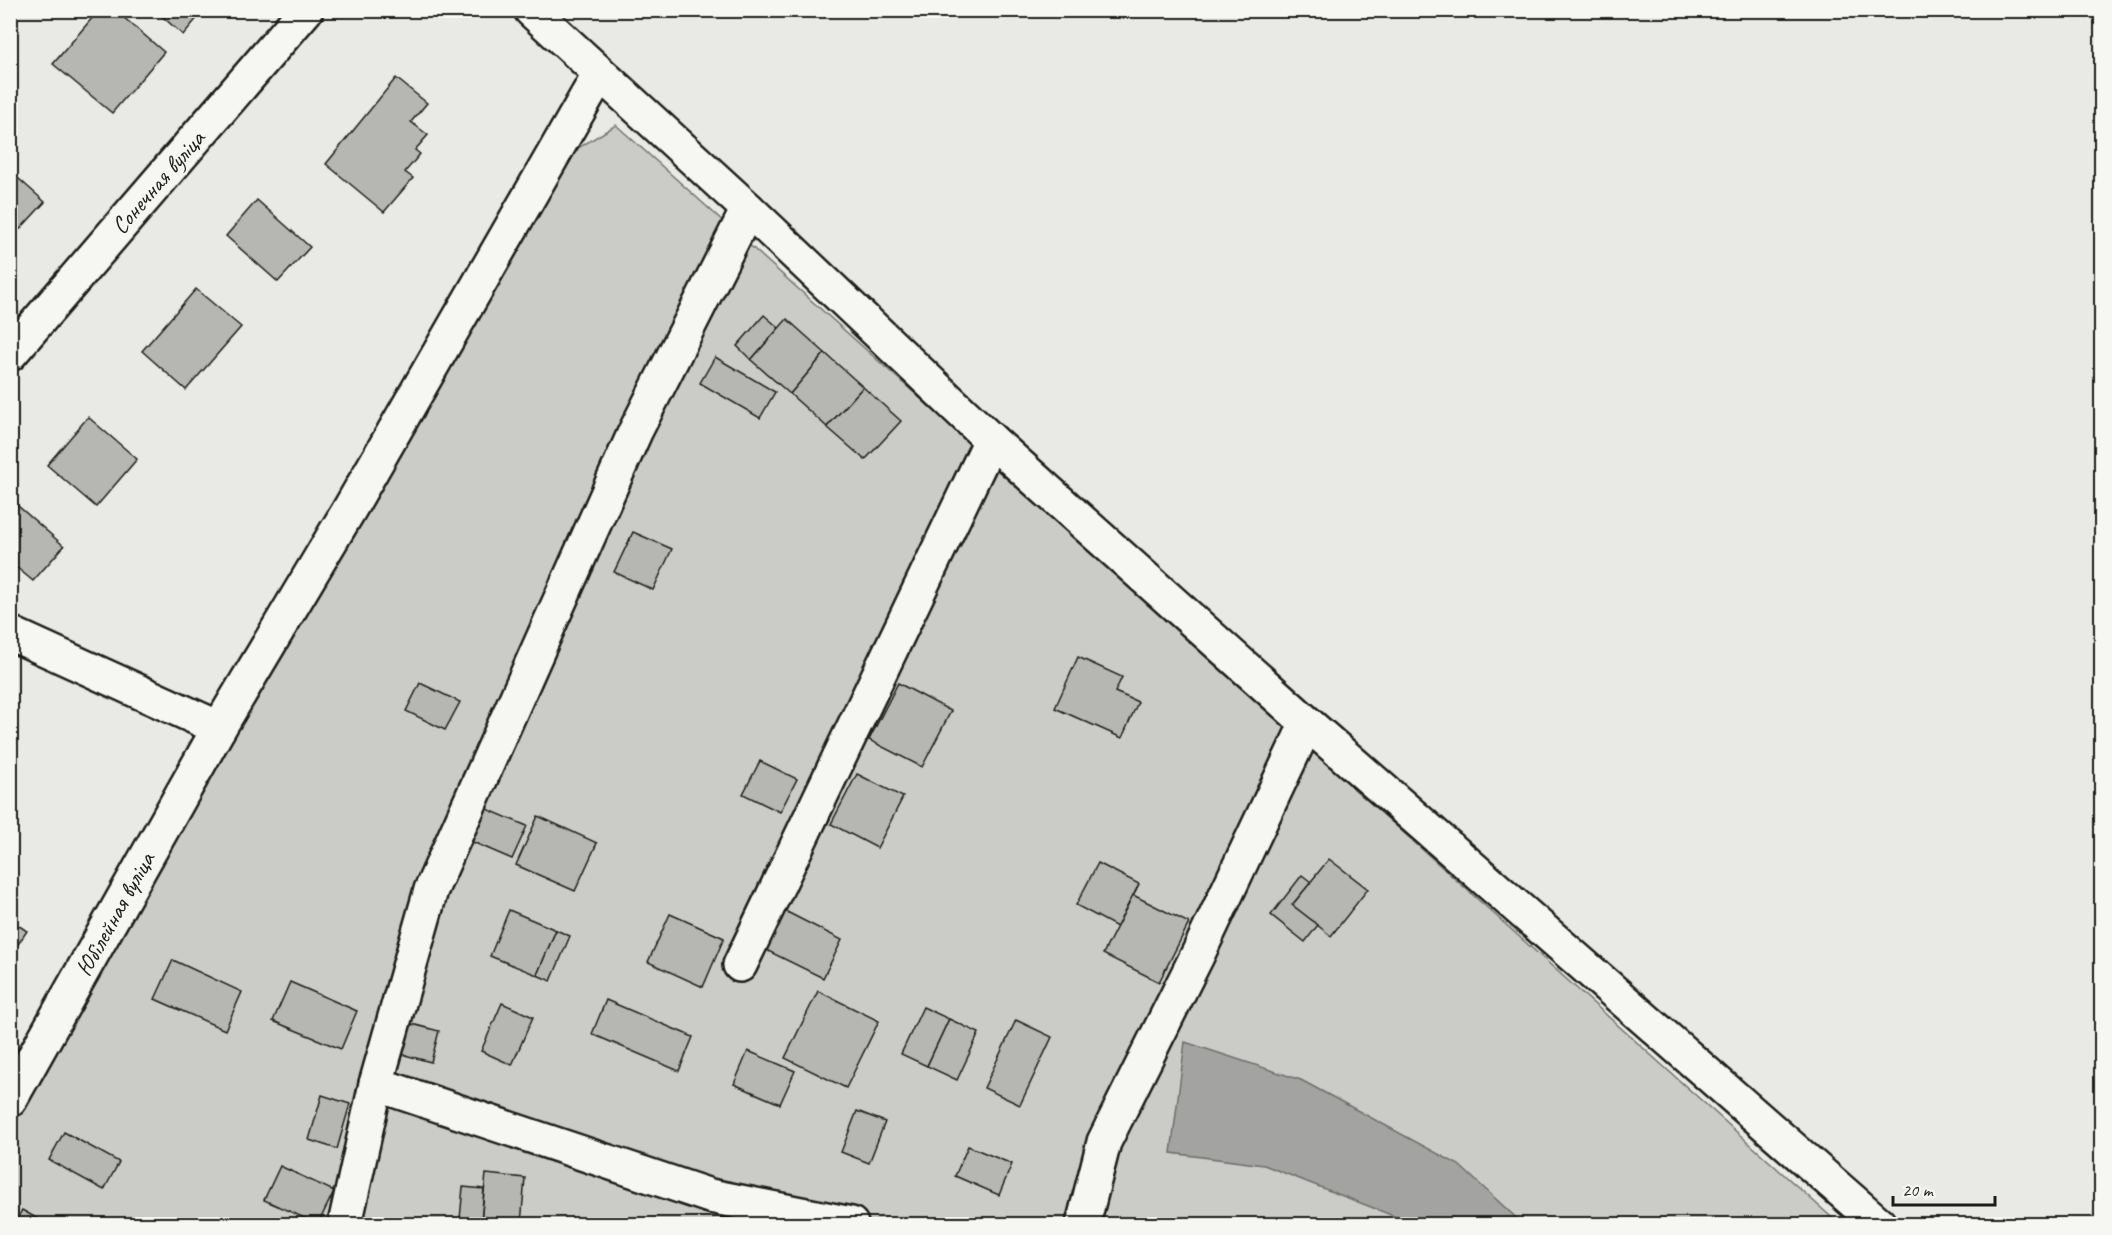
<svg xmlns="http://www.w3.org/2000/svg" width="2112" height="1235" viewBox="0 0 2112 1235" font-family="Caveat,sans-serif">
	<rect width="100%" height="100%" fill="#e9e9e5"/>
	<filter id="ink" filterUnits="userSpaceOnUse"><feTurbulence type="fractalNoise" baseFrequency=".0167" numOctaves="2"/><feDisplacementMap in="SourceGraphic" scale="12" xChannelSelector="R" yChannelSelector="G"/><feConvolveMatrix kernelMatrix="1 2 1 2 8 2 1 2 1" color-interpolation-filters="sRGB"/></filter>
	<g filter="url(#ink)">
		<polygon fill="#cbcbc7" stroke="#747472" stroke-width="1.5" points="616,125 1839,1224 11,1224 11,1125 555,162"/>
		<polygon fill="#a3a3a1" stroke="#6d6d6c" stroke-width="1.5" points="1185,1042 1301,1080 1459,1165 1523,1224 1414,1224 1264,1165 1171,1153"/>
		<g fill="#b6b6b3" stroke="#1c1c1c" stroke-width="1.5">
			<polygon points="99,10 115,10 164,52 112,113 53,64"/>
			<polygon points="155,10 204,10 183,35"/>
			<polygon points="396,78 427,103 411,122 428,135 415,150 420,154 405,172 413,178 384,212 326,164"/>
			<polygon points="10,171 45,202 10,240"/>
			<polygon points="257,200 310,247 278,282 226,236"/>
			<polygon points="196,289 241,327 186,390 142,351"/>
			<polygon points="764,315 779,328 751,360 737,346"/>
			<polygon points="787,319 825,353 790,394 751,360"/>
			<polygon points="825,353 863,387 827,427 790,394"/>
			<polygon points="715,357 775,392 760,418 700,383"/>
			<polygon points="863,387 901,421 865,460 827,427"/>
			<polygon points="88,417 137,459 96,507 47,465"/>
			<polygon points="10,499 64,546 33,581 10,562"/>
			<polygon points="633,532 672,549 653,590 614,572"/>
			<polygon points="1078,657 1122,677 1115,692 1138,702 1122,738 1055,708"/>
			<polygon points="420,683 460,702 445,730 406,711"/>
			<polygon points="898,683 951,711 922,767 869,740"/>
			<polygon points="760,761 797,779 780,812 743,794"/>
			<polygon points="857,774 903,797 877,848 831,824"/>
			<polygon points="482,807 527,826 512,859 468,840"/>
			<polygon points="538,816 597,843 575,891 516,865"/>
			<polygon points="1329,859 1368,889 1331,936 1292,905"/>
			<polygon points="1098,863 1139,884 1117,927 1076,905"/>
			<polygon points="1302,875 1311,882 1292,905 1318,925 1305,942 1271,915"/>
			<polygon points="1133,895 1189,923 1159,982 1103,954"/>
			<polygon points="509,910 556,930 537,975 490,956"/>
			<polygon points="783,910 842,940 823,978 764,949"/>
			<polygon points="670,914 724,938 703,987 648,962"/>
			<polygon points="10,920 27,931 10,956"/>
			<polygon points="556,930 570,936 551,981 537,975"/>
			<polygon points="173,960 242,992 225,1030 155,999"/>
			<polygon points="290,982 357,1011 341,1049 273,1021"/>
			<polygon points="818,991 879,1021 846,1088 785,1058"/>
			<polygon points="606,1000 693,1037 679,1071 592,1034"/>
			<polygon points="502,1003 533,1017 512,1065 481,1051"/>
			<polygon points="923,1007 949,1019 927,1066 901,1054"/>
			<polygon points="949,1019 979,1033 957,1080 927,1066"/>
			<polygon points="1016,1020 1052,1037 1020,1105 984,1088"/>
			<polygon points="408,1023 439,1031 431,1062 401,1054"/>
			<polygon points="748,1051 795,1071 780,1104 734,1084"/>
			<polygon points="322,1095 350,1104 337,1149 309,1140"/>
			<polygon points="857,1111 885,1122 869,1163 841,1152"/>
			<polygon points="64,1132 119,1162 104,1190 49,1160"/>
			<polygon points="968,1146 1012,1164 999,1195 955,1176"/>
			<polygon points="280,1166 334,1191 318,1224 264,1200"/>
			<polygon points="486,1174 525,1178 521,1224 481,1221"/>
			<polygon points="463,1187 484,1189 481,1221 460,1219"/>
			<polygon points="22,1210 47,1224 14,1224"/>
		</g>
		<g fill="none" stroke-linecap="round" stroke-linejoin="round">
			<defs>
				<g id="minor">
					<polyline points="531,10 748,209 991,440 1307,723 1879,1224"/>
					<polyline points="10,354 306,10"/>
					<polyline points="10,633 219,728"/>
					<polyline points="740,965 991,440"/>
					<polyline points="376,1084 710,1196 851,1224"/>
					<polyline points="10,1100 219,728 349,510 599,75"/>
					<polyline points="345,1224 376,1084 431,890 635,432 748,209"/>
					<polyline points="1083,1224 1104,1142 1198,954 1307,723"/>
				</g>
			</defs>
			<use href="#minor" stroke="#1c1c1c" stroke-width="38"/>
			<use href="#minor" stroke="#f6f6f2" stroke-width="33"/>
		</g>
	</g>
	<g text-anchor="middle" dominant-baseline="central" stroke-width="5" stroke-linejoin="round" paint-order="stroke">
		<g font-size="24" fill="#1c1c1c" stroke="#f6f6f2">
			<text transform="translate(158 182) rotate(-49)">Сонечная вуліца</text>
			<text transform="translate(115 914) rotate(-61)">Юбілейная вуліца</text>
		</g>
	</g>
	<rect width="2112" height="1235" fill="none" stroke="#f6f6f2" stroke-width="36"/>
	<rect x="18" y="18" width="2076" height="1199" fill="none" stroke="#1c1c1c" stroke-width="2" filter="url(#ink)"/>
	<path d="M1893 1196v9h102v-9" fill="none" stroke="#1c1c1c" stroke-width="3"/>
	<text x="1902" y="1196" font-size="18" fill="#1c1c1c" stroke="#f6f6f2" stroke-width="4.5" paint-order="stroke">20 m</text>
</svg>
